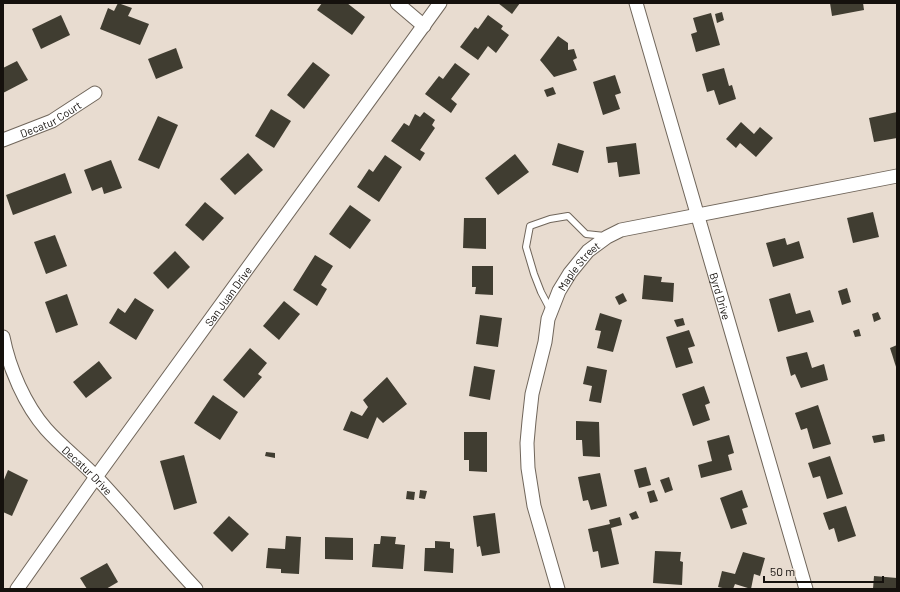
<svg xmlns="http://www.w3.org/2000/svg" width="900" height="592" viewBox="0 0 900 592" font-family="Barlow,sans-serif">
	<rect width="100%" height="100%" fill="#e8dcd0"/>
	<g fill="#403d31">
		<polygon points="118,3 132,8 128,16 149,24 140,45 100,29 108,8 114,11"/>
		<polygon points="322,3 347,3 365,17 352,35 317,10"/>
		<polygon points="498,3 520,3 512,14"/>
		<polygon points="830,3 863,3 864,10 832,16"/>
		<polygon points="722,12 724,20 717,23 715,14"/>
		<polygon points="711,13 720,45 696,52 691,34 697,32 693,18"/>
		<polygon points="61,15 70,35 41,49 32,29"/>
		<polygon points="488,15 503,26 501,29 509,35 496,53 488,46 478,60 460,47 475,27 478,29"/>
		<polygon points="558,36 568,43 568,50 574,49 577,58 573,60 577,70 554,77 540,60"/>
		<polygon points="176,48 183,68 156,79 148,59"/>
		<polygon points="17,61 28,80 3,93 3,68"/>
		<polygon points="313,62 330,75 304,109 287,95"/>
		<polygon points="455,63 470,74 451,99 457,104 451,113 425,94 439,76 443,79"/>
		<polygon points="724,68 729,86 732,85 736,99 719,105 714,90 707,92 702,74"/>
		<polygon points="615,75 621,93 615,95 620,109 603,115 593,82"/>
		<polygon points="553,87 556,94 547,97 544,90"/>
		<polygon points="271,109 291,121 274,148 255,136"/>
		<polygon points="424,112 435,120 432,125 435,128 420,150 425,153 420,161 391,141 404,123 409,126 415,114 420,117"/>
		<polygon points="897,112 897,138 874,142 869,118"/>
		<polygon points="158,116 178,125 159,169 138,160"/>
		<polygon points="741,122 754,134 760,127 773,138 756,157 740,143 736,148 726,139"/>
		<polygon points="558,143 584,151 578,173 552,165"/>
		<polygon points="636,143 640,174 619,177 617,162 608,163 606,147"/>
		<polygon points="248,153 263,170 235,195 220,179"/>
		<polygon points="515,154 529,172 498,195 485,178"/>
		<polygon points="385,155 402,167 379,202 357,187 369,169 373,172"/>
		<polygon points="111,160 122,188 104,194 102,187 92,191 84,170"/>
		<polygon points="65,173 72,193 13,215 6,195"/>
		<polygon points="205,202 224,218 203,241 185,225"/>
		<polygon points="350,205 371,220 350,249 329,234"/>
		<polygon points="873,212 879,237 853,243 847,218"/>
		<polygon points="464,218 486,218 486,249 463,248"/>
		<polygon points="55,235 67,266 46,274 34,242"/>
		<polygon points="785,238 787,245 799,241 804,258 773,267 766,243"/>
		<polygon points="175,251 190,267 168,289 153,273"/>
		<polygon points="315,255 333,266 321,285 327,289 317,306 293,290"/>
		<polygon points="472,266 493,266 493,295 475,294 476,287 472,287"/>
		<polygon points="644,275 662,277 661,282 674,283 673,302 642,299"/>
		<polygon points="847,288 851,302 842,305 838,291"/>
		<polygon points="623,293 627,301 619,305 615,297"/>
		<polygon points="790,293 796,314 810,310 814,322 778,332 769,299"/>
		<polygon points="67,294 78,325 56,333 45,302"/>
		<polygon points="135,298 154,310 136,340 109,323 118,308 125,313"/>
		<polygon points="284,301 300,314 279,340 263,326"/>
		<polygon points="878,312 881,319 874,322 872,314"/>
		<polygon points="600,313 622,320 613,352 597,348 601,331 595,330"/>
		<polygon points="480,315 502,318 498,347 476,344"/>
		<polygon points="683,318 685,325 677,327 674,320"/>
		<polygon points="859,329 861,336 855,337 853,331"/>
		<polygon points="689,330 695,346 688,348 693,363 676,368 666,337"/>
		<polygon points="897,345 897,370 890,348"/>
		<polygon points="250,348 267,363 258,374 262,377 244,398 223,380"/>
		<polygon points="807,352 812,368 824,364 828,380 801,388 795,374 791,376 786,357"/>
		<polygon points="99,361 112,378 86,398 73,382"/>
		<polygon points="474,366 495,370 490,400 469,396"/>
		<polygon points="587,366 607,370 601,403 589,401 592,386 583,384"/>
		<polygon points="387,377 407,404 383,423 377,417 368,439 343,430 351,411 362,416 368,407 363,400"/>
		<polygon points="704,386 710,403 705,405 710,420 693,426 682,394"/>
		<polygon points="213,395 238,412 220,440 194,423"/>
		<polygon points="818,405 831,444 813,449 807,428 801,430 795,413"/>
		<polygon points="576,421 599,422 600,457 583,456 582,440 576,440"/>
		<polygon points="464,432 487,432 487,472 469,471 469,460 464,460"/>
		<polygon points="884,434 885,441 874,443 872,436"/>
		<polygon points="729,435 734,453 728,455 732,470 701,478 698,465 712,461 707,441"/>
		<polygon points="266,452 275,453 275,458 265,456"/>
		<polygon points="184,455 197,503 174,510 160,461"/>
		<polygon points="830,456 843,494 827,499 820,476 813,478 808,463"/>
		<polygon points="646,467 651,485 639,488 634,470"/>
		<polygon points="8,470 28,480 12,516 3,512 3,482"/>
		<polygon points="600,473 607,506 591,510 588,500 583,501 578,477"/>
		<polygon points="669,477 673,490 665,493 660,480"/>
		<polygon points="420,490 427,491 425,499 419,498"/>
		<polygon points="654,490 658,501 650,503 647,492"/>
		<polygon points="742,490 748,507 742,509 747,524 731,529 720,498"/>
		<polygon points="407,491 415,492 414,500 406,499"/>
		<polygon points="846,506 856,536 838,542 834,528 829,530 823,513"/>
		<polygon points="636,511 639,518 632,520 629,514"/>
		<polygon points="495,513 500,553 482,556 480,546 477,547 473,516"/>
		<polygon points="229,516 249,534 232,552 213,533"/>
		<polygon points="620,517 622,525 611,528 619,564 601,568 598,551 593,552 588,529 610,524 609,520"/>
		<polygon points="286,536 301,537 299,574 281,573 281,569 266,568 268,548 285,549"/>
		<polygon points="381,536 396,537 395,544 405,545 403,569 372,567 374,544 380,544"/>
		<polygon points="325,537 353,538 353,560 325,559"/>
		<polygon points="435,541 450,542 450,548 454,549 453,573 424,571 425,548 435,548"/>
		<polygon points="655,551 681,552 680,561 683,562 682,585 653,583"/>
		<polygon points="743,552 765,558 760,576 754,574 751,589 735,584 733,589 727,589 718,587 722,571 735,574"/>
		<polygon points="107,563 118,582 106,589 87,589 80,578"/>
		<polygon points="874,576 897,578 897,589 873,589"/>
	</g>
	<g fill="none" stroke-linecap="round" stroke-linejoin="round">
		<defs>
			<polyline id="service" points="551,311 541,292 534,274 526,247 530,226 550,219 568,216 586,234 605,236"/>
			<g id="minor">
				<polyline points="397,3 424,26"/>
				<path id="s1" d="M 636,3 C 692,199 750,394 806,589"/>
				<path id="s2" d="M 3,140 L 52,121 L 95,93"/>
				<path id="s3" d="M 3,337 C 9,368 25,405 46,429 C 62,447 81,461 97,478 C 131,514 162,553 196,589"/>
				<path id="s4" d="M 17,589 L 96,477 L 440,3"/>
				<path id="s5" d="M 558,589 L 534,506 L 528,468 L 527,443 L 529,421 L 532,394 L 545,342 L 548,319 L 559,291 L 570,273 L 588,251 L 607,237 L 621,230 L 897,176"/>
			</g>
		</defs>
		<use href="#service" stroke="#70665b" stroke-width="8"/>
		<use href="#minor" stroke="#70665b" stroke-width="15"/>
		<use href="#service" stroke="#fff" stroke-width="6"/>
		<use href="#minor" stroke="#fff" stroke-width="13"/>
	</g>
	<g text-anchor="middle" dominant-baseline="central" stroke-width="4" stroke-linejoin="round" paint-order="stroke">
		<g font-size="11" fill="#15110d" stroke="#e8dcd0">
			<text stroke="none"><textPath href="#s2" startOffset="52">Decatur Court</textPath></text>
			<text stroke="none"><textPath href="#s5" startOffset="338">Maple Street</textPath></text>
			<text stroke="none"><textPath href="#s4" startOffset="361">San Juan Drive</textPath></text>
			<text stroke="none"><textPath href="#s1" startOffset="305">Byrd Drive</textPath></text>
			<text stroke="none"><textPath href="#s3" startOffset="161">Decatur Drive</textPath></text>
		</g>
	</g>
	<rect width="900" height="592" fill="none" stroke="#15110d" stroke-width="8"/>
	<path d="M764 576v6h119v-6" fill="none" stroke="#15110d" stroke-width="2"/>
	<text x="770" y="576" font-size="12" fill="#15110d" stroke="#e8dcd0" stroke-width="3" paint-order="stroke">50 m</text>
</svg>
